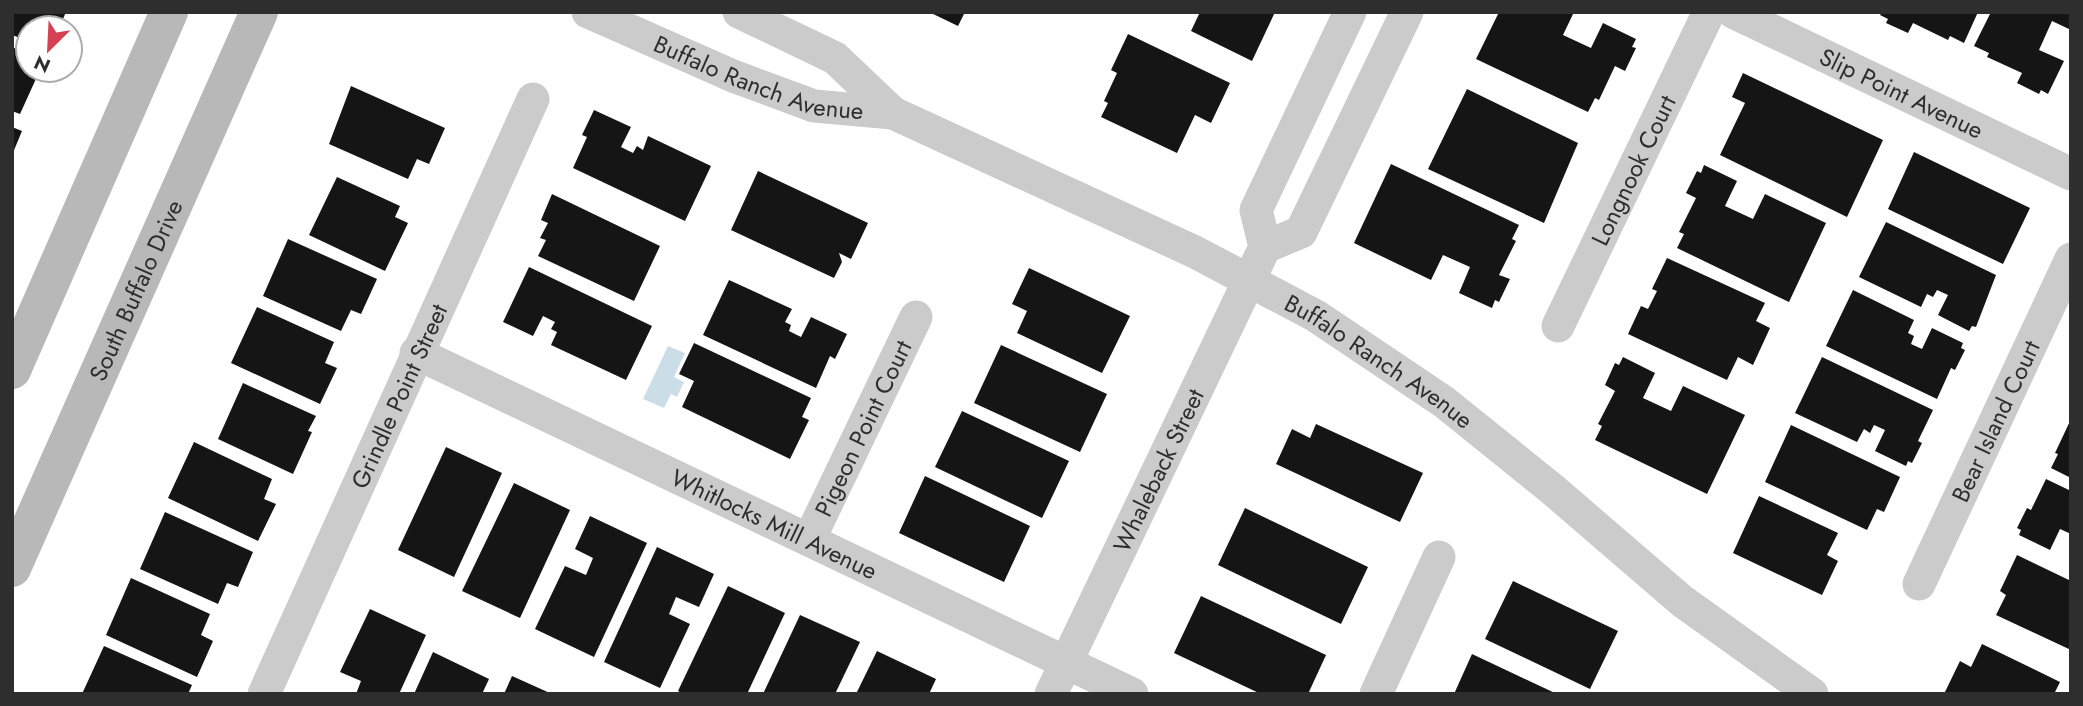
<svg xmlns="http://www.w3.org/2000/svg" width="2083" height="706" viewBox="0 0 2083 706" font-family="Jost,sans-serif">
	<rect width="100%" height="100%" fill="#fff"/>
	<polygon fill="#cbdee8" points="668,346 685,353 674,377 684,382 677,397 671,394 664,408 643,399"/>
	<g fill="#151515">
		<polygon points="12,12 66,12 59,28 28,28 28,41 12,35"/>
		<polygon points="929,12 965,12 958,26"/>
		<polygon points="1200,12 1275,12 1252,61 1191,31"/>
		<polygon points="1499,12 1574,12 1563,35 1591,48 1603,23 1636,39 1632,47 1636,48 1625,71 1615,66 1599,100 1595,98 1588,112 1476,59"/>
		<polygon points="1882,12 1978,12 1964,43 1950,36 1948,40 1913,23 1908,33 1886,23 1888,19 1880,15"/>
		<polygon points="1991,12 2071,12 2071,30 2052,21 2039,50 2064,61 2048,94 2041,90 2039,94 2017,83 2022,73 1987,57 1989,53 1974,46"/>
		<polygon points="1128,34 1230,83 1211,123 1195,115 1177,153 1101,117 1108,103 1104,101 1117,73 1111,70"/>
		<polygon points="12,47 28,54 28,70 40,70 20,114 12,111"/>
		<polygon points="1743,73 1883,140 1847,217 1720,155 1745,103 1732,97"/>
		<polygon points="351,86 445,128 429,164 417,159 408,179 329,144"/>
		<polygon points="1467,89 1578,143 1544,223 1428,169"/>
		<polygon points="594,110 631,127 621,147 633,153 637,146 643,150 648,136 711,166 685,221 573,168 587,137 582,135"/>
		<polygon points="12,127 22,131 12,155"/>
		<polygon points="1914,152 2030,208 2003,264 1888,209"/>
		<polygon points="1391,164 1519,225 1512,239 1516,241 1499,275 1510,279 1499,302 1495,300 1492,308 1459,293 1470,267 1443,255 1431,280 1354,243"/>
		<polygon points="1704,165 1737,181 1725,206 1753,219 1765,194 1826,223 1789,302 1677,248 1684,234 1679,232 1696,198 1686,193 1697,171 1701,173"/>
		<polygon points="758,171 868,223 851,259 839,253 842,262 834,278 731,230"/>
		<polygon points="337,177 400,206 395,217 408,223 385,271 309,235"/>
		<polygon points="552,194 660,246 634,301 538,256 546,240 540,238 548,223 541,220"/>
		<polygon points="1886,222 1996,275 1976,327 1972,326 1969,331 1938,315 1948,295 1937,290 1933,297 1927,294 1921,307 1859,277"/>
		<polygon points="288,239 377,279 361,314 351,310 341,331 263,296"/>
		<polygon points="1667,258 1765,303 1756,321 1770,328 1753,365 1738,357 1727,380 1628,334 1641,306 1648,309 1657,291 1652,289"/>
		<polygon points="529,267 652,326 626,380 551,345 557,332 551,329 555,322 543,316 533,336 503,322"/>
		<polygon points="1029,268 1130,316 1102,373 1017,333 1027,311 1012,304"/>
		<polygon points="729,280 792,309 785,322 791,325 789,331 801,337 811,317 847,334 835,359 830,356 816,388 703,335"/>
		<polygon points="1853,290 1914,320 1908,333 1914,336 1911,344 1922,349 1932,328 1963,343 1961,348 1965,350 1955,370 1951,368 1937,399 1826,346"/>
		<polygon points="257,307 334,342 325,363 337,368 320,404 231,363"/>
		<polygon points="694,343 811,398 802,417 809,420 790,459 682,407 694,381 679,374"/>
		<polygon points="1001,345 1107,394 1080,452 974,403"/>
		<polygon points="1623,357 1655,373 1643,398 1671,411 1683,386 1745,415 1707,494 1595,440 1602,426 1598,424 1615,391 1605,385 1615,363 1619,365"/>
		<polygon points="1822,357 1933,410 1918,441 1922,443 1912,463 1908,461 1906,466 1875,451 1885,430 1874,425 1870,433 1864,429 1857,442 1795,413"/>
		<polygon points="243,383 316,416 308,431 312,432 293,474 218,439"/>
		<polygon points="962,411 1069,461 1042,518 935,467"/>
		<polygon points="2071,419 2071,478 2051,468 2058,454 2055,453"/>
		<polygon points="1316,424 1423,473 1400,522 1276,464 1292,429 1310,438"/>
		<polygon points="1791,425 1900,477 1884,512 1877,509 1867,530 1765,482"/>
		<polygon points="194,442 272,479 264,499 276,504 258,541 168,498"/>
		<polygon points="446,447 502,473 454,577 398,550"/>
		<polygon points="925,476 1030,526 1004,582 899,533"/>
		<polygon points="2046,479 2071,491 2071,534 2060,529 2050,550 2019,535 2021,530 2017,528 2027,508 2031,510"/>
		<polygon points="514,483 570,510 520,618 462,591"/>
		<polygon points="1759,496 1838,533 1827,555 1838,561 1822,595 1733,553"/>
		<polygon points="1245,508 1368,567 1341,624 1218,565"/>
		<polygon points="165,512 253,552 238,587 227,583 218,604 140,569"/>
		<polygon points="590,516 647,543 594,657 535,629 565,566 586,575 593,558 575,549"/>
		<polygon points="657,547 714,574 699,607 676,597 669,614 690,624 660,688 604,662"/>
		<polygon points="2017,555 2071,581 2071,650 1996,615 2006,595 2000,591"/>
		<polygon points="131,578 210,614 201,635 213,641 197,677 106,635"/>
		<polygon points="1513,581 1618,631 1590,689 1485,639"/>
		<polygon points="728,586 785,613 747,694 683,694 678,691"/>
		<polygon points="1201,596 1326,655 1308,694 1261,694 1174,653"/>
		<polygon points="370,609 426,635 399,694 356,694 361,681 340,672"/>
		<polygon points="800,615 860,642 835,694 763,694"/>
		<polygon points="1982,644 2060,682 2054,694 1944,694 1960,661 1971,667"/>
		<polygon points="104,646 192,685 188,694 82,694"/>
		<polygon points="877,651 936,679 929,694 856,694"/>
		<polygon points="433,652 489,679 482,694 414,694"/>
		<polygon points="1472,654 1557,694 1454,694"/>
		<polygon points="512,676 552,694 504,694"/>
	</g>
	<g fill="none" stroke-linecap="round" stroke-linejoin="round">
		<g stroke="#cbcbcb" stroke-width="33">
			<path id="s1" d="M 588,12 L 733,76 L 814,106 L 893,113"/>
			<path id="s2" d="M 739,12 L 835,58 L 893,113 L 1195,252 L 1316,316 L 1444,402 L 1552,489 L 1682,601 L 1812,694"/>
			<path id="s3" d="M 1733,12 L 2071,174"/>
			<polyline points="1265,247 1301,232 1407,12"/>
			<path id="s4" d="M 1558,326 L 1709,12"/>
			<path id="s5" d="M 416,353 L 1132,694"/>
			<path id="s6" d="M 809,540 L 916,317"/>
			<path id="s7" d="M 1919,584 L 2071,259"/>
			<path id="s8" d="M 264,694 L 533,99"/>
			<path id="s9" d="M 1051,694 L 1265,247 L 1256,210 L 1350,12"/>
			<polyline points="1376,694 1439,557"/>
		</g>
		<g stroke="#b8b8b8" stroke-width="38">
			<polyline points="12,370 169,12"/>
			<path id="s10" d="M 12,568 L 259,12"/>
		</g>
	</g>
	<g text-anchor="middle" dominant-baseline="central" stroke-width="7" stroke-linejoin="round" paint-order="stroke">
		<g font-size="24" fill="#2e2e2e" stroke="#fff">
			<text stroke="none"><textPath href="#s1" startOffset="184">Buffalo Ranch Avenue</textPath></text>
			<text stroke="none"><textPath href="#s3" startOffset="187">Slip Point Avenue</textPath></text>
			<text stroke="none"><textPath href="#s4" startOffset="173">Longnook Court</textPath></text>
			<text stroke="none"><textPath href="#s10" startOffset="304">South Buffalo Drive</textPath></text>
			<text stroke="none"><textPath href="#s2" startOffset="733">Buffalo Ranch Avenue</textPath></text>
			<text stroke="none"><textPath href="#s8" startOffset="327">Grindle Point Street</textPath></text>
			<text stroke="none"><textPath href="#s7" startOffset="180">Bear Island Court</textPath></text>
			<text stroke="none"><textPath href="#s6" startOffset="124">Pigeon Point Court</textPath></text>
			<text stroke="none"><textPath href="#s9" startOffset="248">Whaleback Street</textPath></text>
			<text stroke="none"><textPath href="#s5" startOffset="397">Whitlocks Mill Avenue</textPath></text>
		</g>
	</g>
	<rect width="2083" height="706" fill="none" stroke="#2e2e2e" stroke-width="28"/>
	<g transform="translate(49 49) rotate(204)"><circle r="33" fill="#ffffff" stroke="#ababab" stroke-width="2"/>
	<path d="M0-5L12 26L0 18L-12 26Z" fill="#d54052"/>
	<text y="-10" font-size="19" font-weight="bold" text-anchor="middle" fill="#2e2e2e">N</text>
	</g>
</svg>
